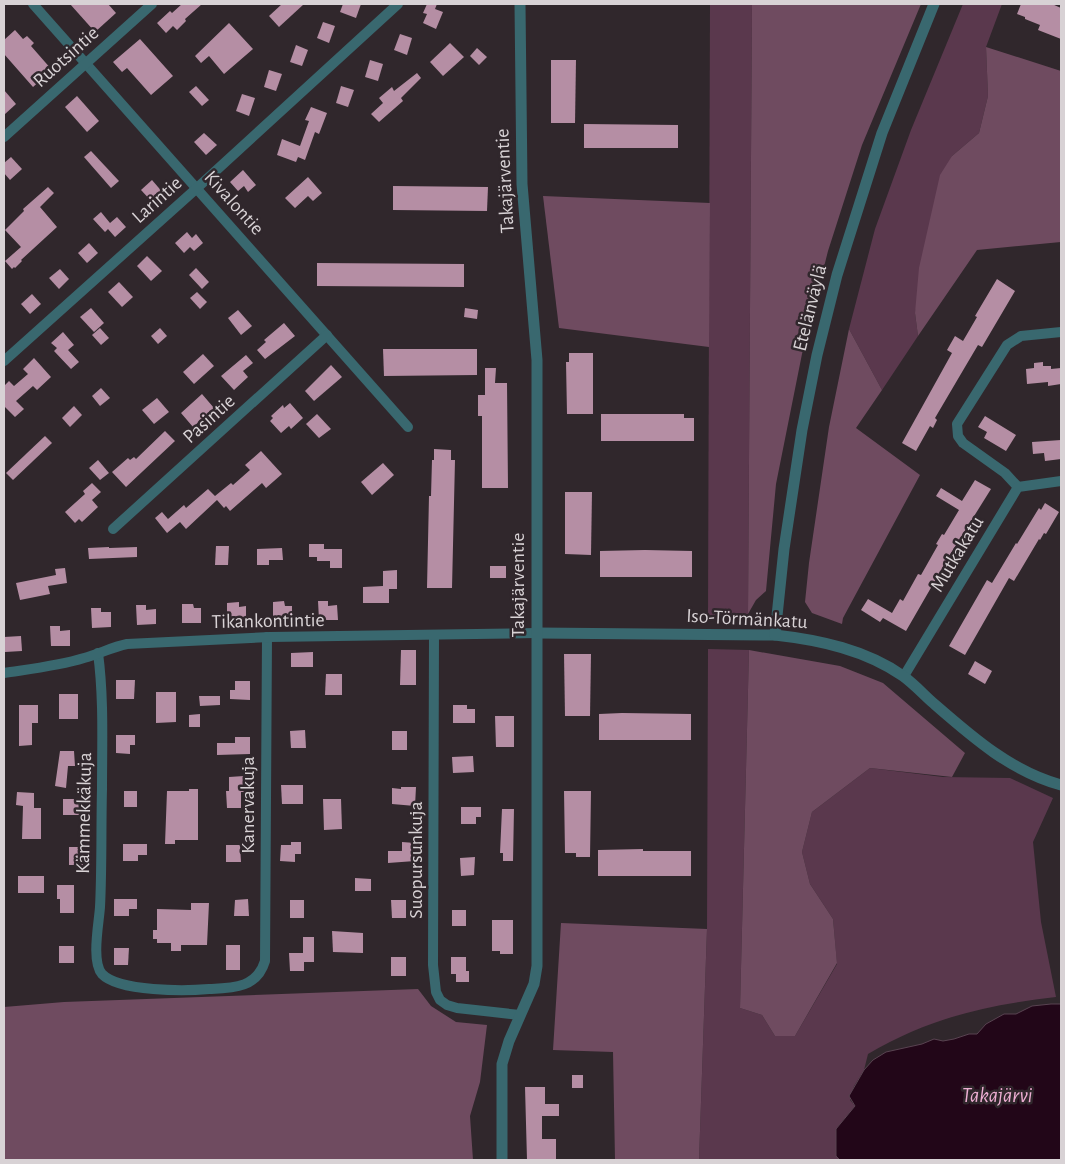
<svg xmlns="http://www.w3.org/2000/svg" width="1065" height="1164" viewBox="0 0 1065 1164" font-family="'Alegreya Sans',sans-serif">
	<rect width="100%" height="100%" fill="#30272c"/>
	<g fill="#5a384d">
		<polygon points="710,4 752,4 748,614 708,618"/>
		<polygon points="963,4 1002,4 986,47 988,96 979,133 952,156 915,313 918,336 882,390 849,329 875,229 911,130"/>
		<path d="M 708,649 L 749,650 L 740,1008 L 762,1015 L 775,1036 L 795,1036 L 837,964 L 833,919 L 810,884 L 802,852 L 812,812 L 870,768 L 943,777 L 1010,778 L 1053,798 L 1033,842 L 1041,922 L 1056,997 C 986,1005 929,1018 868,1054 L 864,1070 L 854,1086 L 850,1100 L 855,1106 L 836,1129 L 836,1156 L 840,1160 L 699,1160 L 707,929 Z"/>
	</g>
	<g fill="#6f4b60">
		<polygon points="752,4 832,4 834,5 843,4 921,4 862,145 828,251 802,354 776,484 766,591 756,600 748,614"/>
		<polygon points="986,47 1061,71 1061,242 977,250 918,336 915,313 919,268 940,175 952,156 979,133 988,96"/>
		<polygon points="543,196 710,203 709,347 559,328"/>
		<polygon points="849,329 882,390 856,428 920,475 843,618 842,624 812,613 805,602 809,563 829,427"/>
		<polygon points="749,650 840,666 883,683 965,753 952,777 870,768 812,812 802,852 810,884 833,919 837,963 795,1036 775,1036 762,1015 740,1008"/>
		<polygon points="561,923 707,929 699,1160 615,1160 613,1052 553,1050"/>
		<polygon points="418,989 431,1006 456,1022 487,1025 480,1082 470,1116 473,1160 4,1160 4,1007 64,1002"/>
	</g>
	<polygon fill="#220618" stroke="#594351" points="1051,1004 1061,1004 1061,1160 840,1160 836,1156 836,1129 855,1106 849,1096 864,1070 873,1060 886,1052 922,1044 934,1039 943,1041 954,1039 969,1034 977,1034 986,1024 1004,1014 1016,1014 1032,1006"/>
	<g fill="#b58ea4">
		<polygon points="70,4 108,4 116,13 95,32"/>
		<polygon points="182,4 202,4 185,19 186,21 177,30 173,26 166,33 157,23 170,11 172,13"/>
		<polygon points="282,4 304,4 279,27 269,16"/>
		<polygon points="343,4 361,4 356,18 340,12"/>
		<polygon points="427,4 437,4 435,9 443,12 436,29 423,23 427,14 423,13"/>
		<polygon points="1021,4 1052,4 1061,8 1061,39 1038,30 1040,25 1025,19 1025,17 1017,14"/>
		<polygon points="323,22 335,26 329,43 317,38"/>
		<polygon points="229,23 253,49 224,74 209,56 201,63 195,56"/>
		<polygon points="15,30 23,39 27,36 34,43 31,46 52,70 33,87 4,54 4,40"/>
		<polygon points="400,34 412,38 407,55 394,50"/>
		<polygon points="140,39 173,76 151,95 127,68 122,72 113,62"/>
		<polygon points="450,43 464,57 443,76 430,62"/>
		<polygon points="296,45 308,50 302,66 290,62"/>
		<polygon points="477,48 487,57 479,65 470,56"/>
		<polygon points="370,60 383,64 378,81 365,77"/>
		<polygon points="551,60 576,60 575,123 551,123"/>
		<polygon points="269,70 282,74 276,91 264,87"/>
		<polygon points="417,73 421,78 401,98 403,101 379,122 371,114 383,103 379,98 392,87 394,91"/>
		<polygon points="196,86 209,100 202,106 189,92"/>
		<polygon points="341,86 354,90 348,107 336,103"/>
		<polygon points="4,90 16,104 4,115"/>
		<polygon points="242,94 255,98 249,116 236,111"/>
		<polygon points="77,96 99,121 87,132 65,107"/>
		<polygon points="311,107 327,113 319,134 315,132 305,160 298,157 296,162 277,155 282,139 300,146 309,121 305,120"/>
		<polygon points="584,124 678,125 678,148 584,148"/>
		<polygon points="204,133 217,145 206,155 194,142"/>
		<polygon points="91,151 119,181 111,188 84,157"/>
		<polygon points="11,157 22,169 10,180 4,173 4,163"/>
		<polygon points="243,170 256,185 248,192 244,186 238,191 230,182"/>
		<polygon points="308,177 322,193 313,201 308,196 295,208 285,198"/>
		<polygon points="152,180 164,194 153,203 141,190"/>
		<polygon points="393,186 488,187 487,211 393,210"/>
		<polygon points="48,187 54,193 40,207 57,227 21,260 22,261 15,268 14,267 12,269 5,261 21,247 5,230 24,211 23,209"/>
		<polygon points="101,212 110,223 117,217 126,227 115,237 108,229 105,232 93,219"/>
		<polygon points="187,232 192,238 196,234 203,243 194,251 190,247 184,253 175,243"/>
		<polygon points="89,243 98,253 87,263 78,253"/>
		<polygon points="147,256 162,271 151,281 137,266"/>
		<polygon points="317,263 464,264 464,287 317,286"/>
		<polygon points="196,268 209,282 202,289 189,275"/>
		<polygon points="60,269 69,279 59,289 49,278"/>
		<polygon points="997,279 1015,291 982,347 978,345 965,367 935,418 937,420 933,428 930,426 916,451 902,443 952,353 947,350 955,336 963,341 977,317 975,316"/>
		<polygon points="119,282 133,297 122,307 108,292"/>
		<polygon points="197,292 207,302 200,309 190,298"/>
		<polygon points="32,294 41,304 30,314 21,304"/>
		<polygon points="91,308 104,323 94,332 80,317"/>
		<polygon points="465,308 478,310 477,319 464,317"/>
		<polygon points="238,310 252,326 241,335 228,318"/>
		<polygon points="284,323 295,336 265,359 257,350 266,342 264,340"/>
		<polygon points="100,328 109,338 101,345 92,335"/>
		<polygon points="160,328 167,336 158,344 151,336"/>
		<polygon points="63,332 74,345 68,350 79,362 71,369 54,351 57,348 51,343"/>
		<polygon points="383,349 477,349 477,375 384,376"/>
		<polygon points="569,353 593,353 593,414 567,414 566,362 569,362"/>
		<polygon points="203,354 214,366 194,384 183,372"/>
		<polygon points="246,355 253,363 243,371 248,377 234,390 221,376"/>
		<polygon points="34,358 51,377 37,390 33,386 16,401 24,409 15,417 4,406 4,386 9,381 14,386 28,374 23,369"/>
		<polygon points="1043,362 1043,366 1051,366 1051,369 1061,368 1061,384 1048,386 1048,382 1027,384 1026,369 1034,368 1034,363"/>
		<polygon points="331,365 342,377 314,401 305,391"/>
		<polygon points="485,368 496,368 495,383 507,383 508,488 482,488 482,416 478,416 478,395 485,395"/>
		<polygon points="101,388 110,398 100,406 92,396"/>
		<polygon points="202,394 214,408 210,412 212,414 204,421 202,419 193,427 181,413"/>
		<polygon points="157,398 169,412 154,424 142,410"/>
		<polygon points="290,403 303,418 291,429 289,426 281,433 270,421 273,418 271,416 283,405 284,408"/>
		<polygon points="74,406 82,415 70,427 62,418"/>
		<polygon points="317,414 331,429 319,438 306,424"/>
		<polygon points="601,414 684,414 684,418 694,418 694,441 601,441"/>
		<polygon points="985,416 1016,435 1006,451 984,438 987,432 978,427"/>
		<polygon points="165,431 175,441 126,487 112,472 128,458 130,460 134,457 136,459"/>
		<polygon points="45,436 52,443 13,480 6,473"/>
		<polygon points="1061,440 1061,459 1045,461 1044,453 1033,454 1032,442"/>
		<polygon points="434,449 451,450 451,460 455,460 452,588 427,588 429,496 431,496 432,460 434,460"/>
		<polygon points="261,451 282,474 266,488 262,483 230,511 226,506 224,508 217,500 186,529 180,522 167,533 155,518 162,512 168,519 184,505 186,508 208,489 215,496 231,483 233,485 250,470 245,465"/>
		<polygon points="98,460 109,473 100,480 89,468"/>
		<polygon points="383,463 394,475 372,495 361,482"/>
		<polygon points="975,480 991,489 951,553 906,631 883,618 880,622 861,610 868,599 892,613 900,599 903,601 918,574 921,575 938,545 936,544 942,534 944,535 959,510 936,496 941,488 962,501"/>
		<polygon points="92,483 101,492 92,500 98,507 82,522 79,519 75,523 65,512 85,494 83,491"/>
		<polygon points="565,492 592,492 591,555 565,554"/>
		<polygon points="1045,503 1059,512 1046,534 1044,533 1040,540 1039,539 1014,581 1009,578 965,655 949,646 987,580 992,583 1016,543 1017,544 1039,508 1041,510"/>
		<polygon points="309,544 324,544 324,549 342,549 342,568 330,568 330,561 317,561 317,557 309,557"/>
		<polygon points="216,546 229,546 228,565 215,565"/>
		<polygon points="109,547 109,548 137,547 137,557 89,559 88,548"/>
		<polygon points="282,548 283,560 269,560 269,565 257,565 257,549"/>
		<polygon points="645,550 692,551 692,577 600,577 600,551"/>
		<rect x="490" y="566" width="16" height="12"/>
		<polygon points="65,568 67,583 48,586 50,594 20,600 16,583 56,575 55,569"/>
		<polygon points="397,570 397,589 389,589 389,603 363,603 363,587 383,586 383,571"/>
		<polygon points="284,601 285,606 292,606 292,621 273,621 273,602"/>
		<polygon points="318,601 328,601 328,606 337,605 338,620 319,620"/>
		<polygon points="239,602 239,607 246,606 246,622 227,622 227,603"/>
		<polygon points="182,604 193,604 194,608 201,608 201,623 182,623"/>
		<polygon points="136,605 146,605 146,610 156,609 156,624 137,625"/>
		<polygon points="91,608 101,608 101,612 111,612 111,627 92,628"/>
		<polygon points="50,626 60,626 60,631 70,630 70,646 51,646"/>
		<polygon points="21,636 22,651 5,652 4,637"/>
		<polygon points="401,650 416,650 416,685 400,685"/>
		<polygon points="313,652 313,667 291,667 291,653"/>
		<polygon points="564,654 591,654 590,716 565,716"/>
		<polygon points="975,661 992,671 985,684 968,674"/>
		<polygon points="326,674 342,674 342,695 325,695"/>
		<polygon points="116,680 135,680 134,699 116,699"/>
		<polygon points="235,681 250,681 250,700 230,699 230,690 235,690"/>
		<polygon points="156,692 176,692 176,722 156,723"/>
		<rect x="59" y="694" width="19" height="25"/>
		<polygon points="199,696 220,696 220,705 200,706"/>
		<polygon points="19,705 38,705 38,723 32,723 32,745 19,746"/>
		<polygon points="453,705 467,705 467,709 475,709 475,723 453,723"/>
		<polygon points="622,713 691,714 691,740 599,740 599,714"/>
		<polygon points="200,714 200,727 189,727 189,715"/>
		<polygon points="495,716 514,716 514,747 496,747"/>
		<polygon points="305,730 306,748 291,748 290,731"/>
		<rect x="392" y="731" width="15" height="19"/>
		<polygon points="116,735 135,735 135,745 130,745 130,754 116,753"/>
		<polygon points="235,737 250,737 250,754 217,755 217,743 235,743"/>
		<polygon points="60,751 74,751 75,766 68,766 66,788 55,786"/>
		<polygon points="473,756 474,772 453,773 452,757"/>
		<polygon points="244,776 244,792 241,792 241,808 227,808 226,791 229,791 229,777"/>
		<polygon points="281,785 303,785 303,804 282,804"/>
		<polygon points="401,787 416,787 415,806 392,804 392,788 401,789"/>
		<polygon points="189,789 198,789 198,840 175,840 175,844 165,844 167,791 189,791"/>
		<rect x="124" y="791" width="13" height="16"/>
		<polygon points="564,791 591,791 590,857 576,857 576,853 565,853"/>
		<polygon points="17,792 34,793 34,808 41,808 41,839 22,839 23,806 16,805"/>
		<rect x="63" y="799" width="20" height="16"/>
		<polygon points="323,799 341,799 342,829 324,830"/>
		<polygon points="461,807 481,807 481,817 476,817 476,824 461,824"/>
		<polygon points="502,809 514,809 513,861 503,861 503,853 500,853"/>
		<polygon points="291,842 301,842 301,854 295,854 295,862 280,861 281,845 291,845"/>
		<polygon points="402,842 415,843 415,861 388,863 388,851 402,851"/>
		<polygon points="123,844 147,844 147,855 138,855 138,861 123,861"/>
		<polygon points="226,845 240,845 241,862 226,862"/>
		<rect x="69" y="847" width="14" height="18"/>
		<polygon points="643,849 643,851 691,851 691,876 598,876 598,850"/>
		<polygon points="475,857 474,875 461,876 460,858"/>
		<rect x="18" y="876" width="26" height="17"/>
		<polygon points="355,878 371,879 371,891 355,891"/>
		<polygon points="57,885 74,885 74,913 60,913 60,899 57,899"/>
		<polygon points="114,899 137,899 137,909 129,909 129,916 114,916"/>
		<polygon points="248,899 249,916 234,916 235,900"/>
		<rect x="290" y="900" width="14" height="18"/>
		<polygon points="391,900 406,900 406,918 392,918"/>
		<polygon points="191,903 209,903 207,945 181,945 181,951 171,951 171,943 157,943 157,939 153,939 153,930 157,930 157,909 191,910"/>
		<rect x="452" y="910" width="14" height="16"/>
		<polygon points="492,920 513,920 513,954 500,954 500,951 492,951"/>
		<polygon points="332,931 363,933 363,953 333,952"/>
		<polygon points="303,937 314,937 314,962 304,962 304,971 290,971 289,953 303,953"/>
		<rect x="226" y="945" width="14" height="25"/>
		<rect x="59" y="946" width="15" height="17"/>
		<polygon points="114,948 129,948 128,965 114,965"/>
		<rect x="391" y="957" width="15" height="19"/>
		<polygon points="451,957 466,957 466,971 469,971 469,982 456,982 456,974 451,974"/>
		<rect x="572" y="1075" width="11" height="13"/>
		<polygon points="525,1087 545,1087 545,1104 559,1104 559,1116 542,1116 542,1139 556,1139 556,1160 527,1160"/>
	</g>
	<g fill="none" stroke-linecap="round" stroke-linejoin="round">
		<g stroke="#39686f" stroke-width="10">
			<polyline points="33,4 408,427"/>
			<polyline points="4,137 152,4"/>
			<polyline points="4,361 197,188 398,4"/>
			<polyline points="1018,487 1005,473 963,443 958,436 957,424 1007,345 1021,336 1061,332"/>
			<polyline points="113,529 327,335"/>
			<polyline points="434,636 433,965 436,992 440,1000 447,1005 457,1008 520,1015"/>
			<path d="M 98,653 C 104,698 102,744 102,789 C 101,828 102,868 100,907 C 99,923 91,961 102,974 C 119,992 186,991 209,989 C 233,988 257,988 265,961 L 267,637"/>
			<path d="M 4,673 C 30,669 58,666 84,658 C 99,654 112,647 127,644 L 270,637 L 537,633"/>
			<polyline points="904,676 1018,487 1061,481"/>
		</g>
		<g stroke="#39686f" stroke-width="11">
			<path d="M 537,633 L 775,635 C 820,640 866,650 903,676 C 914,684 922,693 932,702 C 971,736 1010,771 1061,785"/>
			<polyline points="775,635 784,549 802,430 817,355 837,275 882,133 934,4"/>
			<polyline points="502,1160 502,1064 509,1041 534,984 537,966 537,360 522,184 520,4"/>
		</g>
	</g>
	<g text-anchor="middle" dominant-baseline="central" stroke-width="5" stroke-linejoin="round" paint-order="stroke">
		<g font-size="20" fill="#d8d2d5" stroke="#30272c">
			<text transform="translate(66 57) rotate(-42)">Ruotsintie</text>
			<text transform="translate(505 181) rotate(-93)">Takajärventie</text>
			<text transform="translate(157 200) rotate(-42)">Larintie</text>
			<text transform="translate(234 203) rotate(48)">Kivalontie</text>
			<text transform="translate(810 308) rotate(-76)">Etelänväylä</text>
			<text transform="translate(209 419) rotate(-42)">Pasintie</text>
			<text transform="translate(957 554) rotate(-59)">Mutkakatu</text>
			<text transform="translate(518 585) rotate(-90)">Takajärventie</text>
			<text transform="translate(747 619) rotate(3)">Iso-Törmänkatu</text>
			<text transform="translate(268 621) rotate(-1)">Tikankontintie</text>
			<text transform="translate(248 805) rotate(-90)">Kanervakuja</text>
			<text transform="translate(84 813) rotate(-89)">Kämmekkäkuja</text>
			<text transform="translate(416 860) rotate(-90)">Suopursunkuja</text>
		</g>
		<g font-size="21" font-style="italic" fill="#edaed3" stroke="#30272c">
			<text x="997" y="1095">Takajärvi</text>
		</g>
	</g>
	<rect width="1065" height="1164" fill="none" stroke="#d8d2d5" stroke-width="10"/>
</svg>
